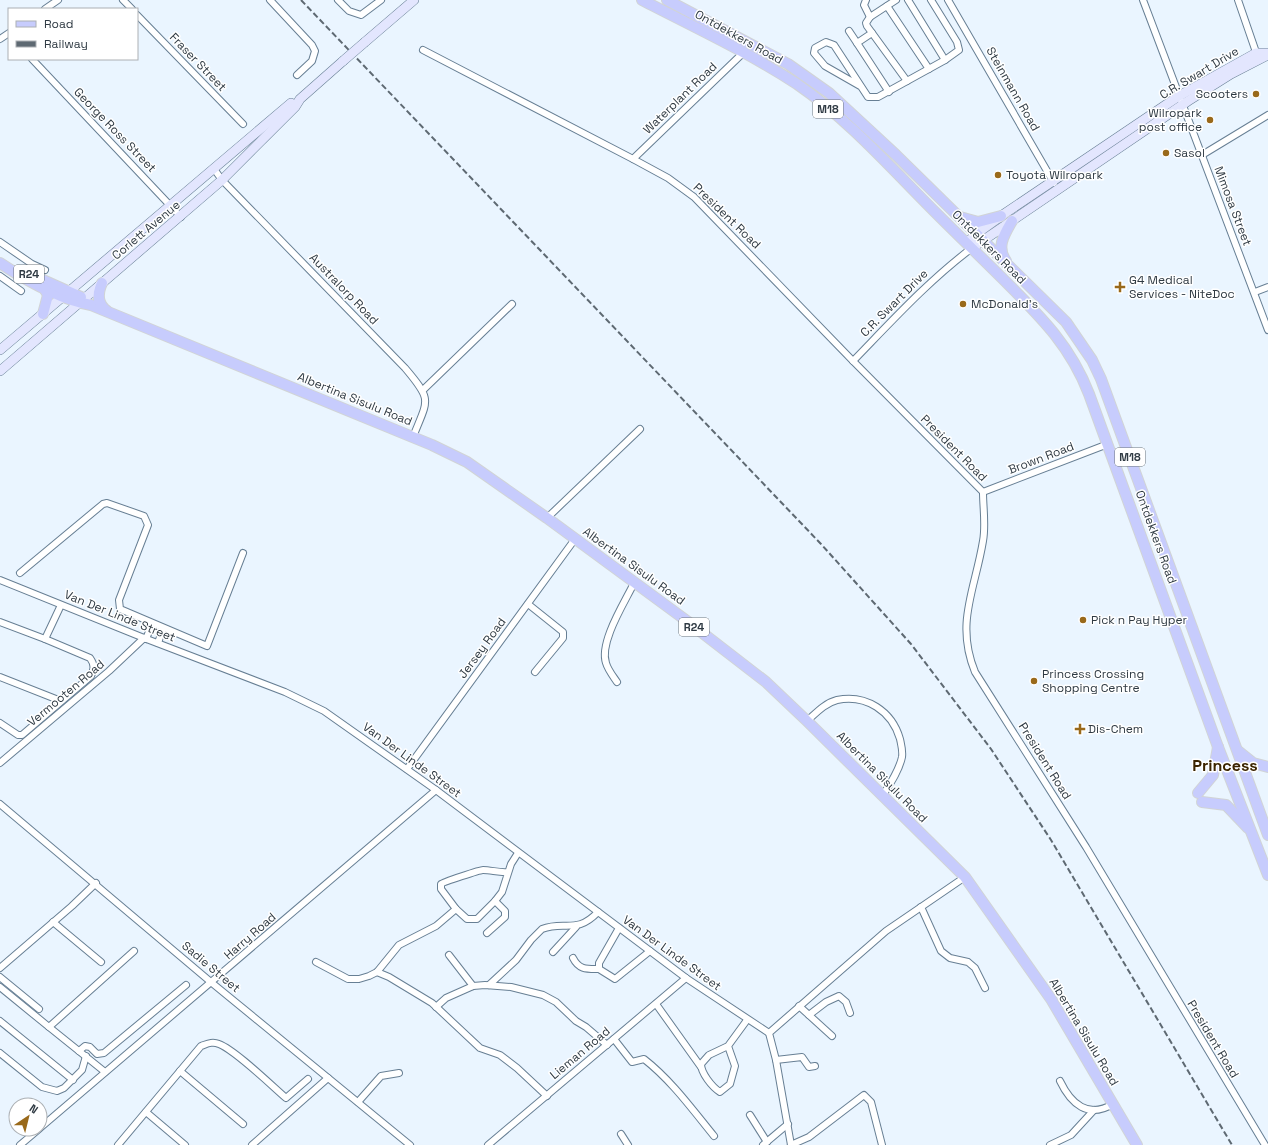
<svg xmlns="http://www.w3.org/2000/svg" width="1268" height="1145" font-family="'Space Grotesk',sans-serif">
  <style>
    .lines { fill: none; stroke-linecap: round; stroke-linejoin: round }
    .street-casing { stroke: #677f94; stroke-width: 8 }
    .secondary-casing { stroke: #677f94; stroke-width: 10 }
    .primary-casing { stroke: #d1d4d6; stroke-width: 12 }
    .street { stroke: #fff; stroke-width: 6 }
    .secondary { stroke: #e3e6fe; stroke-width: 9 }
    .primary { stroke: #c7ccfd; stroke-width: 10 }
    .rail { stroke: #5e6972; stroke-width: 2; stroke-dasharray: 6 3; stroke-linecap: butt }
    .secondary-bridge-casing { stroke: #677f94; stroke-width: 10; stroke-linecap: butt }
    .secondary-bridge { stroke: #e3e6fe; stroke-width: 9 }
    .poi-dot { fill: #99691a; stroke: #fff; stroke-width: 1.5 }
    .labels { text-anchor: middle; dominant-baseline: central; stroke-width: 3; stroke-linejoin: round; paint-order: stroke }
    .shield { fill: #fff; stroke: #6d757b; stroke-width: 1 }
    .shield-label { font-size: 11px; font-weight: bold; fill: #2f3a43 }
    .street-label { font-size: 12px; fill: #2f3a43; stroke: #fff }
    .poi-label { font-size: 12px; fill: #2f3a43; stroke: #fff; text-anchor: start }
    .district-label { font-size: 16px; font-weight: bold; fill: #3b2400; stroke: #fff }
  </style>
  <rect width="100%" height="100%" fill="#eaf5ff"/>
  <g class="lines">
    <defs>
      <g id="street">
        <path d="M123,0l9,9"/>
        <path d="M270,0l42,45 3,6 -3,10 -15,14"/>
        <path d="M338,0l11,11 12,4 20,-15"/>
        <path d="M866,0l-2,5 6,12 26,-17"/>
        <path d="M908,0l37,60"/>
        <path d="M948,0l106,183"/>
        <path d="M1143,0l125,330"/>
        <path d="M1238,0l19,55"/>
        <path d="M887,6l42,63"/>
        <path d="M45,9l13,-9"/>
        <path d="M137,15l106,109"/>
        <path d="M870,17l-4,6 1,3 40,55"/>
        <path d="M849,31l8,12"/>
        <path d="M872,33l-15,10 32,49"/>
        <path d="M0,39l9,-6"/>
        <path d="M423,50l210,109 35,19 26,19 159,164 130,131c0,16 3,33 0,49 -8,49 -28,82 -8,131l111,175 179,298"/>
        <path d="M32,59l149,158"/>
        <path d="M860,86l-35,-20 -11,-13 1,-5 11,-6 8,3 34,52h10l67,-37 14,-10 -2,-8 -26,-42"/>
        <path d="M1202,155l66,-40"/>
        <path d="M633,159l110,-106"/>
        <path d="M214,169l8,11 183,188c28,33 23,31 8,69"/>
        <path d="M0,242l32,22 13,6"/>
        <path d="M0,276l21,15"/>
        <path d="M1255,292l13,-5"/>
        <path d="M853,361c38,-39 75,-80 119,-113"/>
        <path d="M424,389l88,-85"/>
        <path d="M983,492l125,-48"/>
        <path d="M547,518l93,-89"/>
        <path d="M20,573l83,-69 4,-1 37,13 4,9 -29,75 1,9 87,37 36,-93"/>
        <path d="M0,580l144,58 141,54 39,19 112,79 250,188 83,55"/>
        <path d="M528,604l35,28v6l-28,34"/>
        <path d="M0,622l45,17"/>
        <path d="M146,639l6,-15"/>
        <path d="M158,643l5,-15"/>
        <path d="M0,677l61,24"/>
        <path d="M617,682c-4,-6 -9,-12 -11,-19 -7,-21 19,-61 28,-80"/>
        <path d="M807,721c9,-8 18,-18 30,-21 29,-6 55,11 63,39 1,5 3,12 2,18 -3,14 -12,27 -19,38"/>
        <path d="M0,723l18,12h4l69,-59c3,-7 4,-11 -1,-18l-45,-19 16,-34"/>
        <path d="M0,763l109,-92 35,-33"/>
        <path d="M407,769l168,-230"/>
        <path d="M0,804l212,179 198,162"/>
        <path d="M508,872c-8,1 -17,-2 -25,-2 -3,0 -40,12 -42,14v5l15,20 11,10h10l18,-18 7,-9 9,-28 7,-11"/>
        <path d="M921,907l20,44 9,7 18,4 7,6 10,20"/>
        <path d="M53,922l48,40"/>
        <path d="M619,928l-20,35v6l16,10 35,-28"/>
        <path d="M487,933l18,-16v-6l-10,-10"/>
        <path d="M553,952l23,-25"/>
        <path d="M449,955l24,31"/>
        <path d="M573,958c6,12 14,11 26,11"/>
        <path d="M316,962l32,17h11l10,-3 8,-4 22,-27 37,-19 20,-17"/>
        <path d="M0,968l72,-62 24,-23"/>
        <path d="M377,972l12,5 43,26 48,45 20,7 17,13 30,28"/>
        <path d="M0,977l39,32"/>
        <path d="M489,985l27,-25 15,-20 11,-11c23,-9 34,6 56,-17"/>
        <path d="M0,987l49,40"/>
        <path d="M656,1004l45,63"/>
        <path d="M799,1006l33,30"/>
        <path d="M436,1007l10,-9 27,-12 12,-1 26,2 32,8 13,7 20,19 10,6 21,18"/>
        <path d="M809,1015l17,-13 13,-6 7,6 4,11"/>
        <path d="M0,1021l73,59"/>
        <path d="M614,1039l18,23 12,-3c27,21 48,50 70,77"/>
        <path d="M728,1046l7,20 -5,18 -10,8c-8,-5 -19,-19 -19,-28l8,-9 19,-9 19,-26"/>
        <path d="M79,1051l6,-5 5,1 7,7 7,-1 82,-68"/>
        <path d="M0,1053l42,34 15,4 7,-3 18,-18 4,-14"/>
        <path d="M776,1060l26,-3 7,10 6,-1"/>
        <path d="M180,1071l63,53"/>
        <path d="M105,1072l-56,-45 85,-76"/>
        <path d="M1060,1081c11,23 28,38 53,23"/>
        <path d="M358,1102l23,-26 18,-3"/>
        <path d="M146,1112l39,33"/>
        <path d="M750,1115l17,27"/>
        <path d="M40,1128l396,-338"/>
        <path d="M621,1134l7,11"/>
        <path d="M20,1145l19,-16"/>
        <path d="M118,1145l83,-99c6,-2 11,-5 18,-2 16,6 52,41 67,54l22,-19"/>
        <path d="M252,1145l76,-67"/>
        <path d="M488,1145l198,-167"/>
        <path d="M763,1145l25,-21"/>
        <path d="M791,1145l-15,-85 -7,-27 117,-102 79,-54"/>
        <path d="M791,1145l18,-8 55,-42 7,7 11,43"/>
        <path d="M1050,1145l21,-10 23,-25"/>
      </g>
      <g id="secondary">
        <path d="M365,42l49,-42"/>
        <path d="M967,243l9,-9 25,-18 178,-120 77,-43h12"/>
        <path d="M972,248l216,-147 43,-27 37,-19"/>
        <path d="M0,350l291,-247"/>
        <path d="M0,371l222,-191 73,-73 5,-8 43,-38"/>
      </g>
      <g id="primary">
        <path d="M642,0c52,27 106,52 155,84 51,35 94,84 138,128 24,24 48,47 72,71 35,35 64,64 82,111l129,353 50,128"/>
        <path d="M667,0l121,64 41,29 67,62 170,167 26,38 9,19 167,456"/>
        <path d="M960,217l18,5 23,-6"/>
        <path d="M1006,261c-10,-14 -2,-26 6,-40"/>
        <path d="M0,263c27,18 59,36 91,42l341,140 35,17 80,56 140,103 79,61 41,39 158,156 86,122 86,146"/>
        <path d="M43,280l38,17"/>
        <path d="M102,283c-5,11 -5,21 5,28"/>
        <path d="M43,314l5,-19 -4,-7"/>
        <path d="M1238,751l15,12 15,4"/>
        <path d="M1198,793l15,-18 5,-28"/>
        <path d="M1202,802l24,3 22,23"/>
      </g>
    </defs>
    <!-- street casing -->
    <use href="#street" class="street-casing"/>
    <!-- secondary casing -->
    <use href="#secondary" class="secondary-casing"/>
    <!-- primary casing -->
    <use href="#primary" class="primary-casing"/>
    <!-- street -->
    <use href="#street" class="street"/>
    <!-- secondary -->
    <use href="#secondary" class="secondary"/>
    <!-- primary -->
    <use href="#primary" class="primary"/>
    <!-- rail -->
    <path class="rail" d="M301,0l520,544 90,100 80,105 60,91 181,305"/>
    <defs>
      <path id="secondary-bridge" d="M343,61l22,-19"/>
    </defs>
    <!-- secondary-bridge casing -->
    <use href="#secondary-bridge" class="secondary-bridge-casing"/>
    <!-- secondary-bridge -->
    <use href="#secondary-bridge" class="secondary-bridge"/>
  </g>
  <!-- markers -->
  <g class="poi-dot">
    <circle cx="1256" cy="94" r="4"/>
    <circle cx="1210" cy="120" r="4"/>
    <circle cx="1166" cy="153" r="4"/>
    <circle cx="998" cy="175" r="4"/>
    <path d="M1118 281h4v4h4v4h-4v4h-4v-4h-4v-4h4z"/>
    <circle cx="963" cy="304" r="4"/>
    <circle cx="1083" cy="620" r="4"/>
    <circle cx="1034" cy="681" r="4"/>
    <path d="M1078 723h4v4h4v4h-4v4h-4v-4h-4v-4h4z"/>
  </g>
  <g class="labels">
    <!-- shield labels -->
    <g class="shield">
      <rect x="813" y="100" width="30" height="18" rx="3"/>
      <rect x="14" y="265" width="30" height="18" rx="3"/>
      <rect x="1115" y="448" width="30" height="18" rx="3"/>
      <rect x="679" y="618" width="30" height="18" rx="3"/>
    </g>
    <g class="shield-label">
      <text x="828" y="109">M18</text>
      <text x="29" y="274">R24</text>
      <text x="1130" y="457">M18</text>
      <text x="694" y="627">R24</text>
    </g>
    <!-- street labels -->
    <g class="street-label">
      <text transform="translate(739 37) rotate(29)">Ontdekkers Road</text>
      <text transform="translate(198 62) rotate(46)">Fraser Street</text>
      <text transform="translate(1199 73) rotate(-31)">C.R. Swart Drive</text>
      <text transform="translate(1013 89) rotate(60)">Steinmann Road</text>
      <text transform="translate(680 98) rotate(-44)">Waterplant Road</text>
      <text transform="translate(115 130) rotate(46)">George Ross Street</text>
      <text transform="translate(1233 206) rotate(69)">Mimosa Street</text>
      <text transform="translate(727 216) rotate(44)">President Road</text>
      <text transform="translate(146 230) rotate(-40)">Corlett Avenue</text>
      <text transform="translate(989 247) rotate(45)">Ontdekkers Road</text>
      <text transform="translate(344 289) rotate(46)">Australorp Road</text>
      <text transform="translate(894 303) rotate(-45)">C.R. Swart Drive</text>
      <text transform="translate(355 399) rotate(22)">Albertina Sisulu Road</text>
      <text transform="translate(954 448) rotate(45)">President Road</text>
      <text transform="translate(1041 458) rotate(-21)">Brown Road</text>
      <text transform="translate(1156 537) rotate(70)">Ontdekkers Road</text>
      <text transform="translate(634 566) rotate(36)">Albertina Sisulu Road</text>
      <text transform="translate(120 616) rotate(22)">Van Der Linde Street</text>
      <text transform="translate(482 648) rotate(-54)">Jersey Road</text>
      <text transform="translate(66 693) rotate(-40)">Vermooten Road</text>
      <text transform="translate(412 760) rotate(36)">Van Der Linde Street</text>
      <text transform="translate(1045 761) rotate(58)">President Road</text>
      <text transform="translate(882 777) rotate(45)">Albertina Sisulu Road</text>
      <text transform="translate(250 936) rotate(-41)">Harry Road</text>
      <text transform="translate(672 953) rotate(36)">Van Der Linde Street</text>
      <text transform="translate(211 967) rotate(40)">Sadie Street</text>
      <text transform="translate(1084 1032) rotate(59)">Albertina Sisulu Road</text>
      <text transform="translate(1213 1039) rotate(59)">President Road</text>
      <text transform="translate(580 1053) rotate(-40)">Lieman Road</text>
    </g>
    <!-- poi labels -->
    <g class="poi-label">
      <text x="1248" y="94" text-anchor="end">Scooters</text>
      <text x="1202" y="113" text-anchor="end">Wilropark<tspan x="1202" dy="14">post office</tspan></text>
      <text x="1174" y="153">Sasol</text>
      <text x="1006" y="175">Toyota Wilropark</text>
      <text x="1129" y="280">G4 Medical<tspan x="1129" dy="14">Services - NiteDoc</tspan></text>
      <text x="971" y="304">McDonald's</text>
      <text x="1091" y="620">Pick n Pay Hyper</text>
      <text x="1042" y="674">Princess Crossing<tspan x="1042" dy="14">Shopping Centre</tspan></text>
      <text x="1088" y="729">Dis-Chem</text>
    </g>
    <!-- district labels -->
    <g class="district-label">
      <text x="1225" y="765">Princess</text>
    </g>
  </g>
  <!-- legend -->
  <rect x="8" y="8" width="130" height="52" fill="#ffffff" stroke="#acb0b4"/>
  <rect x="16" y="21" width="20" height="6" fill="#c7ccfd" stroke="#acb0b4"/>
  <text x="44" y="28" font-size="12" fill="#2f3a43">Road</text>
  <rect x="16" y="41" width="20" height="6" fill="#5e6972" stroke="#acb0b4"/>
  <text x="44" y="48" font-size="12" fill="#2f3a43">Railway</text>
  <!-- north arrow -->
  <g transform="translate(28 1117) rotate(35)"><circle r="19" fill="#ffffff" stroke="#acb0b4"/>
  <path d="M0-3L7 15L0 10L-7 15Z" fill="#99691a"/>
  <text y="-6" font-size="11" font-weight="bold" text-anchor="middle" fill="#2f3a43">N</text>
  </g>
</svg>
